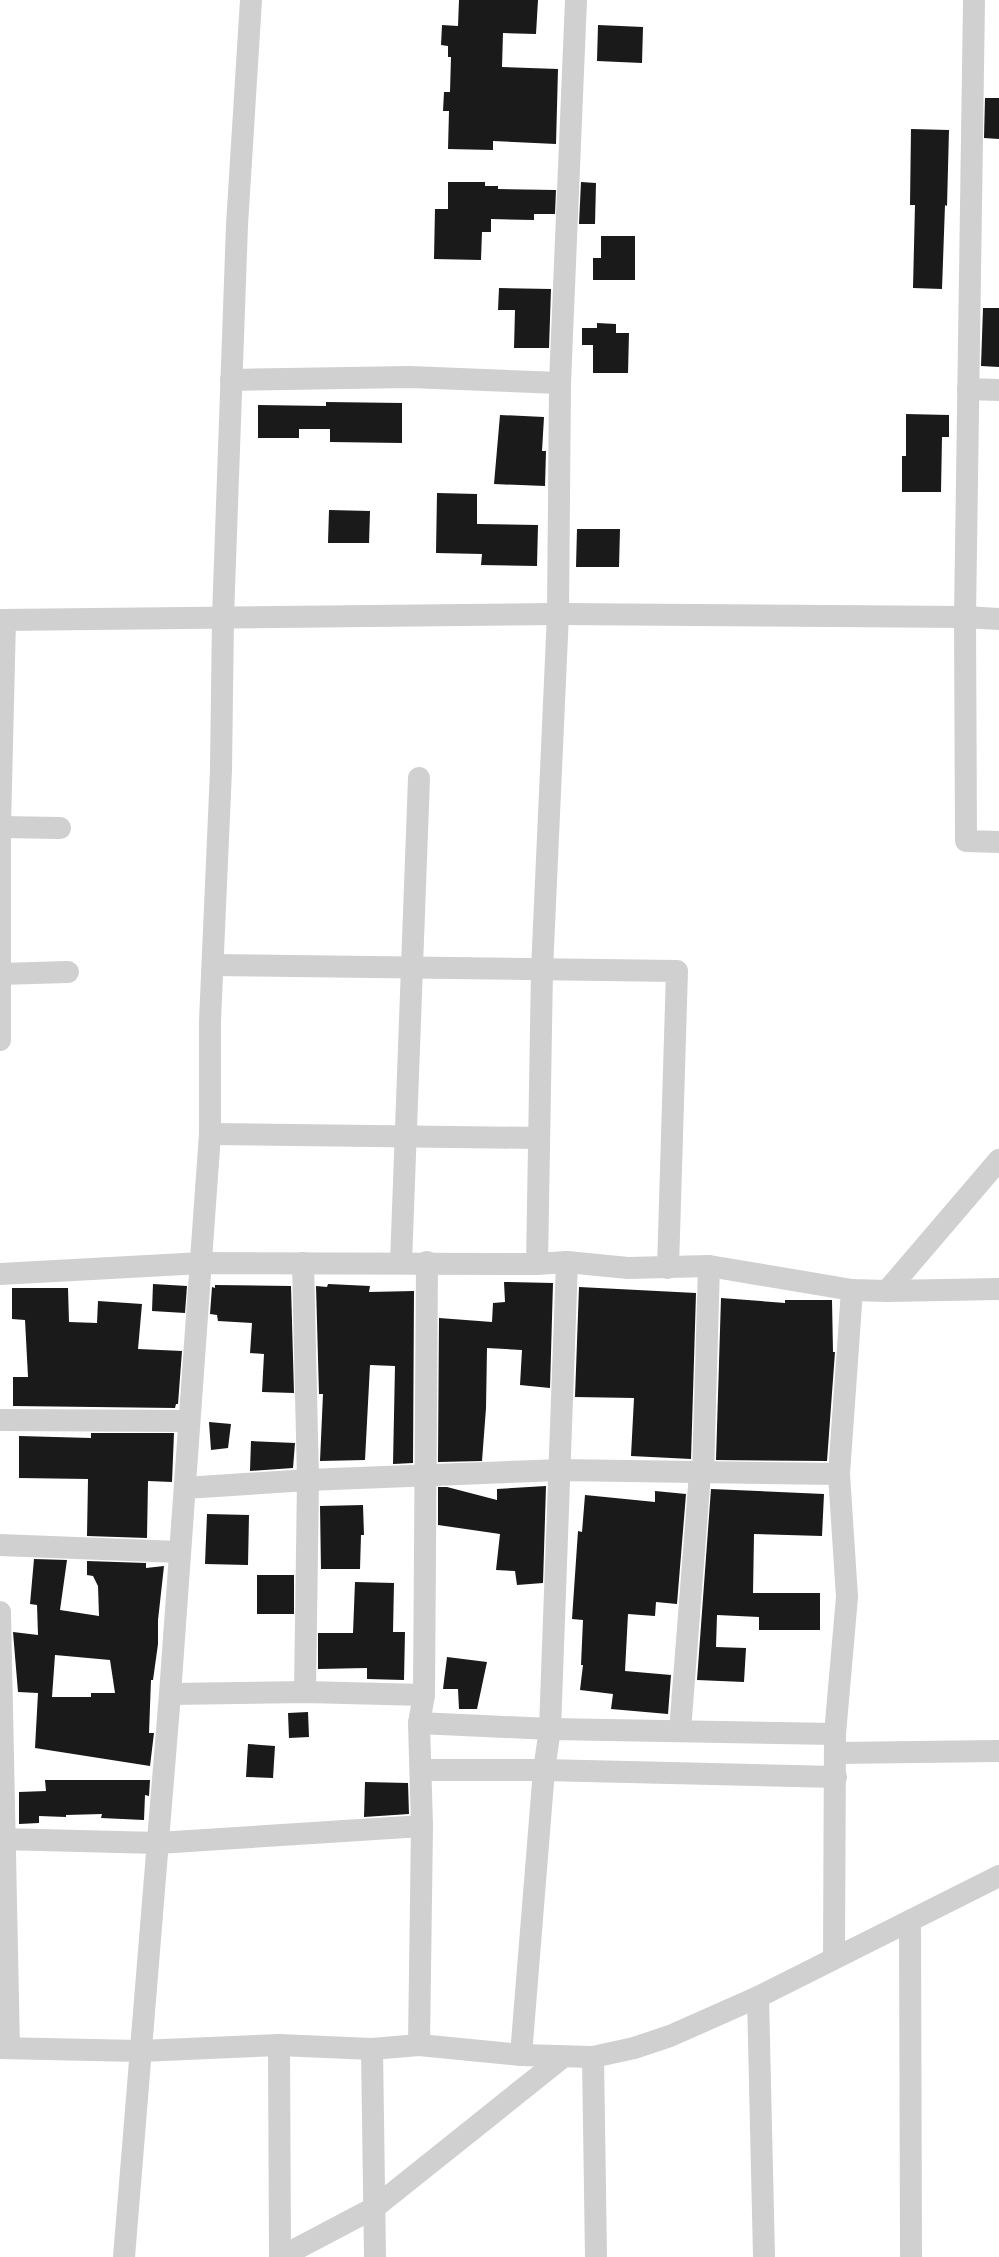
<svg xmlns="http://www.w3.org/2000/svg" width="999" height="2257" font-family="'Exo 2',sans-serif">
  <style>
    .building { fill: #1a1a1a; fill-rule: evenodd }
    .lines { fill: none; stroke-linecap: round; stroke-linejoin: round }
    .minor { stroke: #d0d0d0; stroke-width: 22 }
  </style>
  <rect width="100%" height="100%" fill="#fff"/>
  <!-- building -->
  <g class="building">
    <path d="M459,0h79l-2,34 -33,-1 -1,34 56,2 -2,75 -63,-3v9l-45,-1 1,-38h-6l1,-19h6l1,-35h-3v-11l-7,-1 1,-20 16,1z"/>
    <path d="M598,25l45,2 -1,36 -45,-2z"/>
    <path d="M985,98h14v41l-15,-1z"/>
    <path d="M911,129l38,1 -2,76 -2,-1 -3,84 -29,-1 2,-83h-5z"/>
    <path d="M448,182h37v4h13v3l58,1 -1,24h-21v6l-43,-1v13h-9l-1,28 -47,-1 1,-50h13z"/>
    <path d="M581,182l15,1 -1,41h-16z"/>
    <path d="M601,236h34v44h-42v-22h8z"/>
    <path d="M499,288l52,1 -2,59h-35l1,-38h-17z"/>
    <path d="M983,308h16v59l-18,-1z"/>
    <path d="M597,323l19,1v9h13l-1,40h-35v-28h-11v-17h15z"/>
    <path d="M326,402l76,1v40l-72,-1v-13h-31v9h-41v-33l68,1z"/>
    <path d="M906,414l43,1v22h-7l-1,55h-39v-36h4z"/>
    <path d="M500,415l44,2 -2,34h4l-1,35 -51,-2z"/>
    <path d="M437,493l40,1v30l61,1 -1,41 -56,-1 1,-11 -46,-1z"/>
    <path d="M329,510l41,1 -1,32h-41z"/>
    <path d="M577,529h43l-1,38h-43z"/>
    <path d="M504,1282l49,1 -3,105 -30,-3 2,-35 -35,-2 -1,60 -4,53 -44,1 1,-144 53,4 1,-19 12,-1z"/>
    <path d="M153,1284l34,2 -2,27 -33,-2z"/>
    <path d="M328,1284l42,2 -1,6 45,-1 -1,172 -20,1 2,-98 -25,-1 -5,95 -45,1 3,-67h-4l-3,-108 11,1z"/>
    <path d="M215,1285l76,1 3,107 -32,-1 2,-38 -14,-1 2,-30 -34,-2 -1,-6 -7,-1 2,-27 3,1z"/>
    <path d="M579,1287l117,6 -5,166 -60,-3 3,-58 -59,-1z"/>
    <path d="M12,1288h56l1,34 28,1 1,-22 44,3 -4,45 44,2 -4,53h-2l-1,4 -162,-2v-29h15l-3,-57 -13,-1z"/>
    <path d="M721,1298l64,5v-3h47l1,52h2l-8,109 -111,-1z"/>
    <path d="M209,1422l22,2 -3,24 -17,2z"/>
    <path d="M91,1433h83l-2,49 -24,-1 -1,57 -60,-2 1,-57 -69,-1v-42l72,2z"/>
    <path d="M251,1441l44,2 -2,25 -43,3z"/>
    <path d="M546,1486l-3,97 -26,2 -2,-14 -19,-1 4,-36 -62,-9v-38h9l50,13v-11z"/>
    <path d="M711,1489l113,5 -2,42 -68,-2 -1,59h67v37h-61v-13l-42,-2 -1,32 30,1 -2,34 -47,-2z"/>
    <path d="M655,1491l31,3 -9,110 -21,-2 -1,14 -27,-2 -3,57 46,4 -3,39 -57,-5 2,-15 -33,-4 3,-25h-2l2,-45 -11,-1 6,-88 4,1 3,-37 70,7z"/>
    <path d="M363,1505l1,30h-3l-1,34h-39l-1,-63z"/>
    <path d="M207,1514l42,1 -1,50 -43,-1z"/>
    <path d="M34,1559l33,1 -7,50 39,6 -1,-30 -5,-10 -6,-1v-14l59,2v5l18,-2 -6,54v24l-5,36h-2l-2,53h5l-4,33 -115,-18 3,-55 -20,-1 -5,-60 25,3 -1,-30 -7,-1zM55,1655l55,5 5,33h-24v4h-39z"/>
    <rect x="257" y="1575" width="37" height="39"/>
    <path d="M355,1582l39,1 -1,49h12l-1,48 -37,-1v-11l-49,1v-36h35z"/>
    <path d="M447,1657l40,5 -10,47h-18l-1,-20h-15z"/>
    <path d="M308,1712l1,25 -20,1 -1,-25z"/>
    <path d="M248,1744l27,2 -2,32 -27,-1z"/>
    <path d="M45,1780h105l-1,16 -4,-1 -1,25 -43,-2 1,-4 -36,1v2l-27,-1v7l-20,1v-32l27,-1z"/>
    <path d="M365,1782l43,1 1,31 -45,3z"/>
  </g>
  <g class="lines">
    <!-- minor -->
    <g class="minor">
      <path d="M974,0l-9,617 1,224 33,1"/>
      <path d="M231,380l179,-3 150,6"/>
      <path d="M968,389l31,1"/>
      <path d="M0,620l558,-6 407,3 34,2"/>
      <path d="M0,827l60,1"/>
      <path d="M213,965l464,6 -9,297"/>
      <path d="M0,974l68,-2"/>
      <path d="M0,1040v-213l5,-207"/>
      <path d="M210,1134l329,4"/>
      <path d="M303,1263l5,217 -3,212"/>
      <path d="M401,1263l18,-485"/>
      <path d="M537,1264l5,-294 16,-356 2,-231 16,-383"/>
      <path d="M0,1274l202,-11 335,1 30,-2 61,6 81,-2 143,24 35,1 112,-2"/>
      <path d="M887,1291l112,-131"/>
      <path d="M0,1420l189,1"/>
      <path d="M703,1473l6,-207"/>
      <path d="M185,1488l123,-8 252,-10 279,4"/>
      <path d="M0,1545l179,7"/>
      <path d="M0,1612l9,436"/>
      <path d="M170,1694l135,-2 119,3"/>
      <path d="M419,1723l131,6 285,5"/>
      <path d="M680,1731l20,-258"/>
      <path d="M835,1753l164,-2"/>
      <path d="M422,1770h122l292,7"/>
      <path d="M0,1839l158,4 264,-17"/>
      <path d="M910,1921l1,336"/>
      <path d="M834,1958l1,-224 12,-137 -8,-123 13,-184"/>
      <path d="M758,1997l6,260"/>
      <path d="M279,2045l1,212"/>
      <path d="M419,2045l3,-219 -3,-103 5,-28 3,-433"/>
      <path d="M0,2048l140,3 139,-6 93,4 47,-4 102,10 72,2 41,-9 36,-12 88,-39 241,-121"/>
      <path d="M372,2049l3,208"/>
      <path d="M521,2055l23,-285 6,-41 17,-467"/>
      <path d="M593,2057l3,200"/>
      <path d="M124,2257l46,-563 40,-560v-113l11,-251 2,-153 14,-392 14,-225"/>
      <path d="M281,2257l93,-49 189,-151"/>
    </g>
  </g>
</svg>
